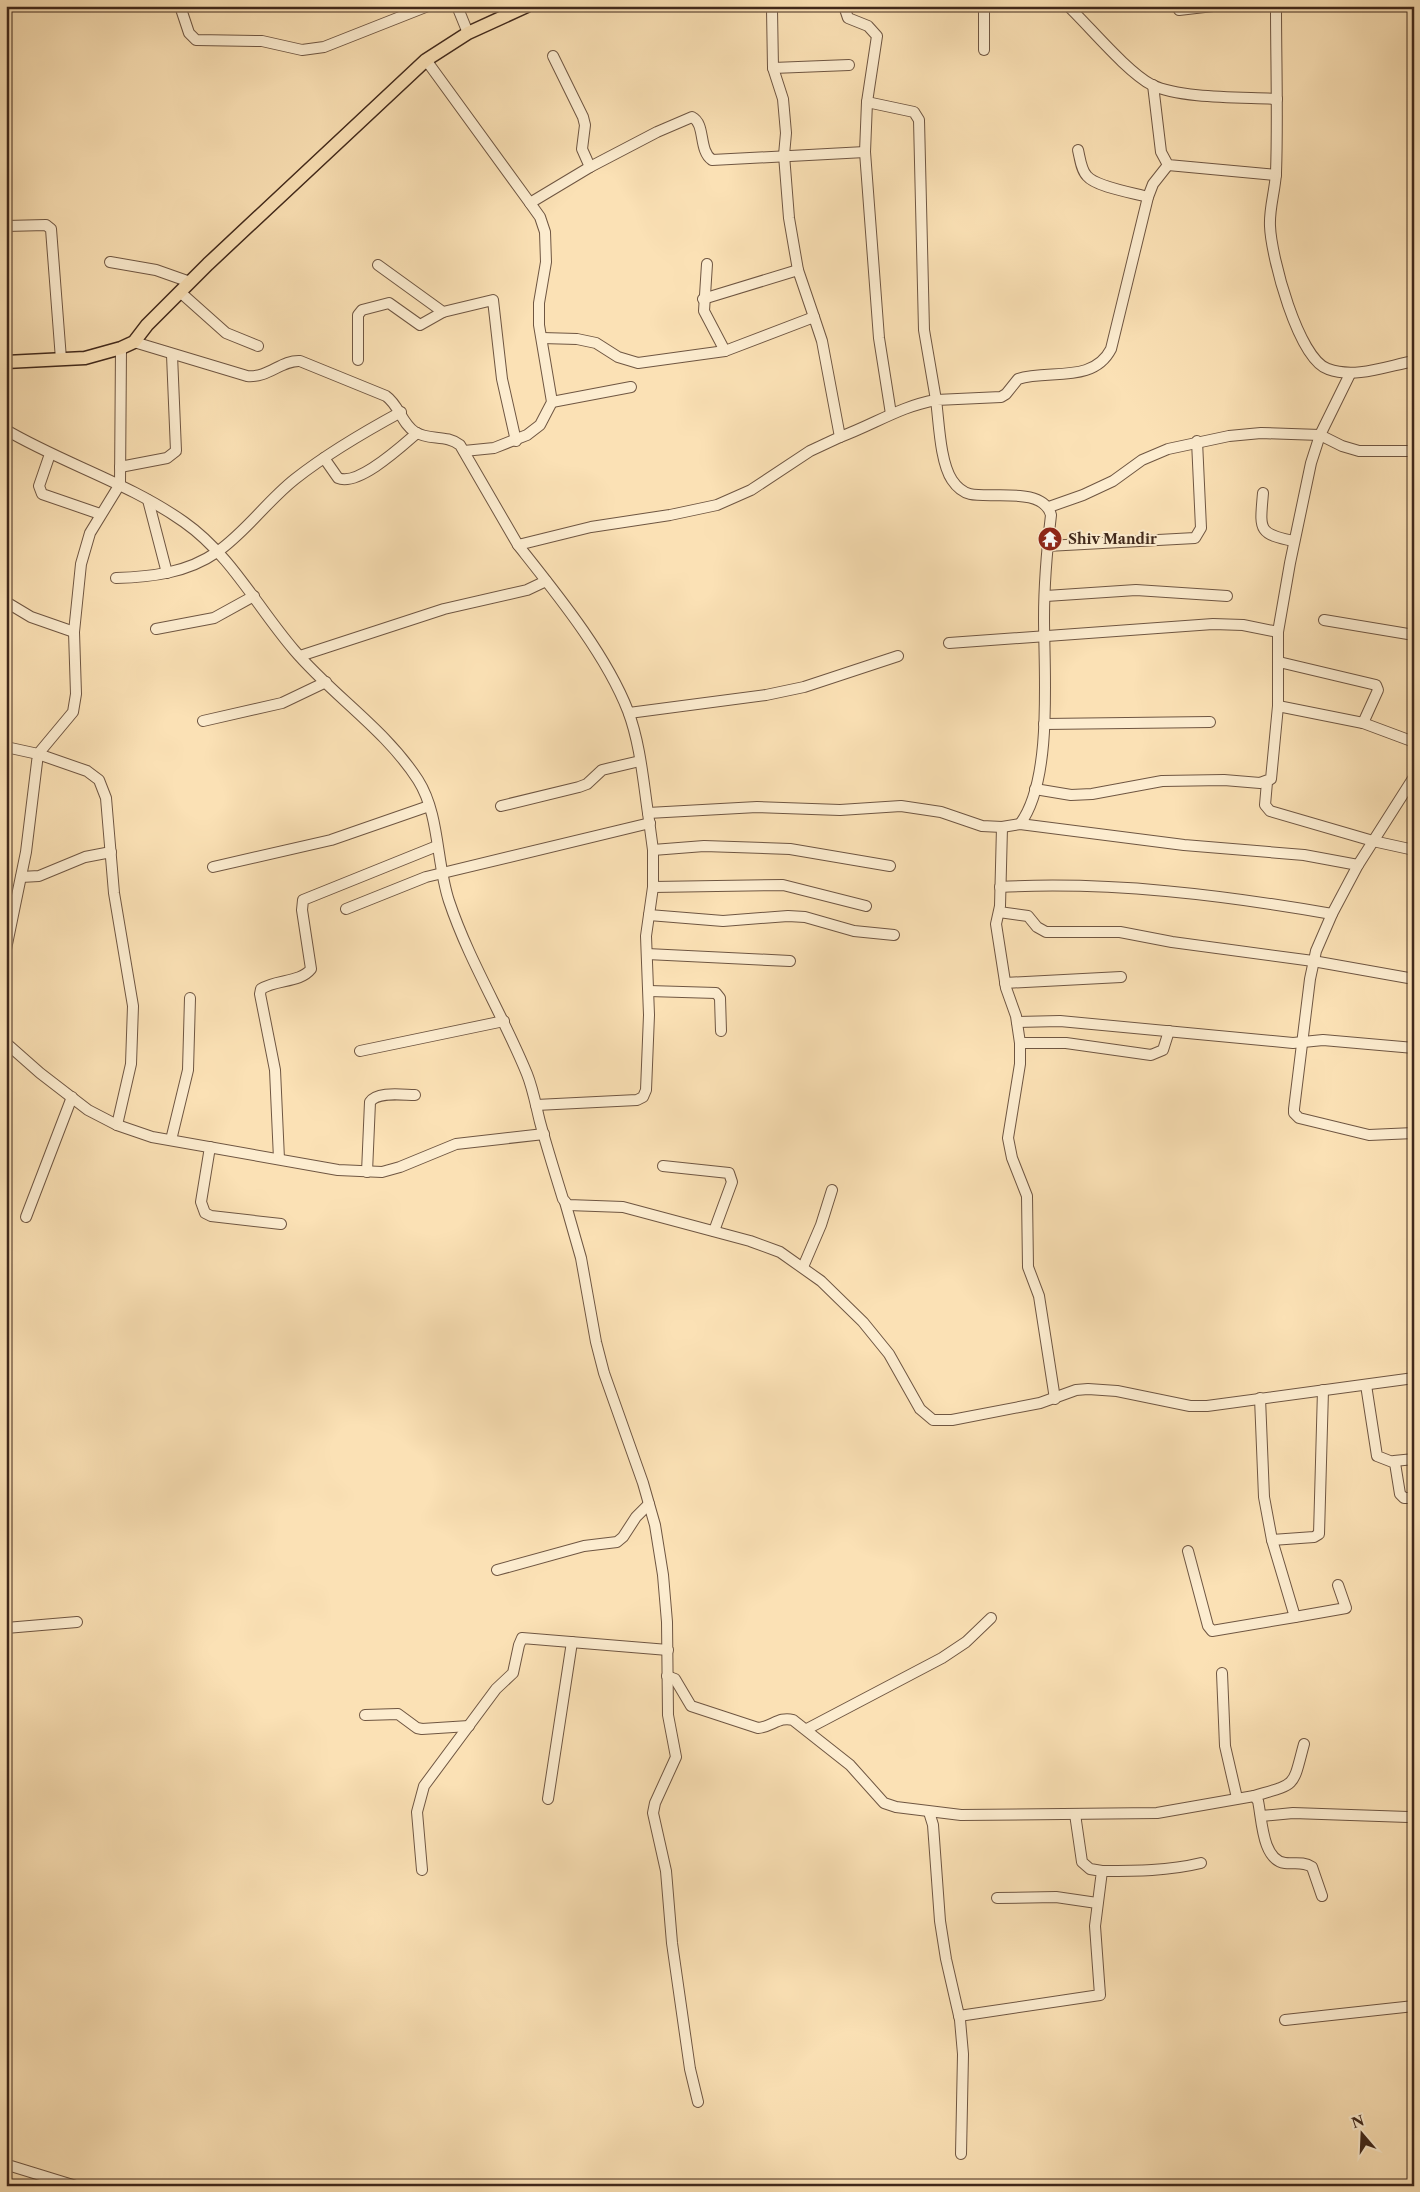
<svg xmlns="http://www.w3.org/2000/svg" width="1420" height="2192" font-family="'Libre Caslon Text',serif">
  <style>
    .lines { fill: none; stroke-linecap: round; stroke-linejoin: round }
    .minor-casing { stroke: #6f5642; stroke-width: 12 }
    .major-casing { stroke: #40281b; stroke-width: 15 }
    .minor { stroke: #fceccf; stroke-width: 10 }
    .major { stroke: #fbe1b5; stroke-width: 12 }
    .labels { text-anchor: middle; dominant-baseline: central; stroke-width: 4; stroke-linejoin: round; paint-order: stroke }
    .poi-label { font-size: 14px; font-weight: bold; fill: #40281b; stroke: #fceccf; text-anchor: start }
  </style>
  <rect width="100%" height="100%" fill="#fbe1b5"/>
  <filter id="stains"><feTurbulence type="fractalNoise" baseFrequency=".004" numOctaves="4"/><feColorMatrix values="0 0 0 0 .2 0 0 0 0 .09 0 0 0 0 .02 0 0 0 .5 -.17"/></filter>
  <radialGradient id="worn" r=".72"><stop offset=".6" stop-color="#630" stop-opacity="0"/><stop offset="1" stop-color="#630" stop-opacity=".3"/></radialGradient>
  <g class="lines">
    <defs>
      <g id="minor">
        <path d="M180,6l9,27 7,7 66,1 40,9 22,-3 104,-41"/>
        <path d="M457,6l11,27"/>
        <path d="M844,6l4,12 20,8 9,10 -10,66 -2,50 14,186 12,76"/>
        <path d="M1068,6c22,21 59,66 84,79 29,14 92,12 125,14"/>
        <path d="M1276,6c0,56 2,112 0,167 -1,18 -7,36 -6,53 1,30 28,133 58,143 27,10 59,-3 86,-8"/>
        <path d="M772,10l1,58 10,31 3,34 -2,22 5,63 9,52 16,47"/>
        <path d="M1179,10l34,-4"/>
        <path d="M984,50v-44"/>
        <path d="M553,56l30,61 2,8 -3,24 8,18"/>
        <path d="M426,60l104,143 60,-36 67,-35 35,-15c14,7 6,33 20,43l153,-8"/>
        <path d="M773,68l76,-3"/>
        <path d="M1153,85l8,67 7,13 108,10"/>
        <path d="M1078,150c2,8 3,20 9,26 9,11 47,17 61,21"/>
        <path d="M6,226l40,-1 5,4 10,130"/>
        <path d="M110,262l46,8 34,12"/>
        <path d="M707,264l-3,47 21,40"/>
        <path d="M378,265l65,47 50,-12 9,79 14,62"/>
        <path d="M180,292l46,41 32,13"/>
        <path d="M703,299l95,-29"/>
        <path d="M542,338l35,1 19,4 22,14 20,6 87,-12 89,-34 8,24 18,96 -30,14 -59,39 -34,15 -47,10 -79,12 -73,18c38,48 88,109 110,166 12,32 15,68 20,102l109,-6 83,3 61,-4 40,6 41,14 20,1 18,-3 164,21 120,10 54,10"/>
        <path d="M134,342l113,34c22,2 34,-16 53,-15l86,35c13,9 16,28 29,36 14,9 31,2 45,13l58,100"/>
        <path d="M358,360v-45l4,-5 27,-7 31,22 23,-13"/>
        <path d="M552,402l79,-15"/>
        <path d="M6,430c58,34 123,53 178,92 47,33 73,85 110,128 39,46 91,79 124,130 22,35 18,82 31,121 20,60 54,114 78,173 6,15 9,32 13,48 7,26 15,51 23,77l5,6 55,2 127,34 30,11 41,29 42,41 26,32 31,55 13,11h19l88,-17 36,-13 12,-1 29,2 73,15h17l207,-28"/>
        <path d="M840,437c33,-12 61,-31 96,-37l-12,-70 -5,-210 -5,-8 -47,-10"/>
        <path d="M464,451l30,-3 33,-13 13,-10 12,-23 -13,-77v-22l7,-41 -1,-30 -5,-15 -10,-14"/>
        <path d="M50,454l-11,32 3,8 58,20"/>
        <path d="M324,458l14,20c20,9 64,-32 79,-45"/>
        <path d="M120,467l47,-9 9,-7 -4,-96"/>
        <path d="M1263,493c-3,36 -6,41 31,48"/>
        <path d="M148,500l19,73"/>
        <path d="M1049,507l34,-12 30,-14 29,-21 26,-11 61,-13 32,-3 59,2 22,11 17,5h55"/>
        <path d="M1047,546l148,-8 6,-10 -4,-87"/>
        <path d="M116,578c35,-1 71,-5 101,-26 29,-20 50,-51 78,-73 33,-26 69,-47 106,-67"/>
        <path d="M1046,596l90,-6 91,6"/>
        <path d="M6,602l25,15 43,15"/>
        <path d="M1324,620l90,15"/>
        <path d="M156,629l58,-11 40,-22"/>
        <path d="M949,643l264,-19 30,1 35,7"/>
        <path d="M300,656l144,-47 83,-19 19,-9"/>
        <path d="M1279,662l97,23 2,5 -15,33"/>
        <path d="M1278,706l85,17 51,19"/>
        <path d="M629,713l137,-18 38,-8 94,-31"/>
        <path d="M203,721l79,-18 44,-21"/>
        <path d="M1044,724l166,-2"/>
        <path d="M6,747l32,7 -12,98 -20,97"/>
        <path d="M1414,777l-56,88 -26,49 -16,37 -6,28 -16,130v4l5,5 70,17 45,-2"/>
        <path d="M1267,782l-2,23 5,6 103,30 41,9"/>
        <path d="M1035,789l36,6 21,-1 70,-13 62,-1 36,3 11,-4 7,-73v-74l12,-69 21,-100 9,-28 30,-61"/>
        <path d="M501,806l78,-19 8,-3 15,-14 38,-9"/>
        <path d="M1020,824c33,-44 24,-151 24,-206 0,-34 3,-69 7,-103 -8,-29 -60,-16 -81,-21 -8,-2 -14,-8 -18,-14 -12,-18 -13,-58 -16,-80l65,-3 5,-3 12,-15c31,-10 75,5 93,-30l37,-152 5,-13 15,-19"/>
        <path d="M1002,827l-2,79 -4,18 10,64 10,28 4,27v21l-12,74 4,20 15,38 1,71 11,29 16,103"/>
        <path d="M653,850l51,-4 86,3 100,17"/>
        <path d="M213,867l118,-27 98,-34"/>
        <path d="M21,877l18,-1 46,-19 26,-5"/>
        <path d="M653,887l130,-2 83,21"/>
        <path d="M1000,887c110,-6 223,8 332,27"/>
        <path d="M346,909l80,-32 224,-54"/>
        <path d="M999,912l29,4 9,11 9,5h74l52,10 141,19 101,18"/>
        <path d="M649,915l74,6 65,-5 17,1 49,14 40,4"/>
        <path d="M647,954l143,7"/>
        <path d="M1005,983l116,-6"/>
        <path d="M649,991l67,2 4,5 1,33"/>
        <path d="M1017,1022l43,-1 233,22 30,-3 91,8"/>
        <path d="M6,1043l34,30 48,37 29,15 35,12 186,33 44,2 18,-5 56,-23 88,-10"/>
        <path d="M1020,1043h46l85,12 12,-5 6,-19"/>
        <path d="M360,1051l144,-30"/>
        <path d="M536,1105l101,-5 6,-3 3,-7 3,-75 -3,-79 7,-49v-37l-5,-37"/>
        <path d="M117,1125l14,-61 2,-58 -19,-113 -8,-95 -7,-18 -12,-9 -49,-17 35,-42 3,-18 -2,-62 7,-68 9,-31 30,-49 1,-136"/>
        <path d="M171,1140l17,-70 2,-72"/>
        <path d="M210,1147l-9,55 4,11 6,3 70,8"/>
        <path d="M279,1159l-4,-89 -15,-76 1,-5c15,-10 39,-6 50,-20l-9,-59 1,-10 134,-54"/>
        <path d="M663,1166l66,7 3,9 -18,49"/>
        <path d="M367,1172l3,-70c7,-11 33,-7 45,-7"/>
        <path d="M565,1202l16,56 15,84 8,31 39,110 12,42 8,50 4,47 1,93 8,42 -21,46 -2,10 13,58 6,72 18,126 8,33"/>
        <path d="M26,1217l46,-120"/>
        <path d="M803,1267l18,-42 11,-35"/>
        <path d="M1366,1385l11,71 18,7 5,31 4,4h10"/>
        <path d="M1394,1461l20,-2"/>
        <path d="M1272,1540l42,-3 5,-3 4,-144"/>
        <path d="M1188,1551l20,75 4,5 83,-14 -23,-77 -8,-43 -4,-99"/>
        <path d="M497,1570l87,-24 33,-4 6,-5 13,-20 13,-13"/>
        <path d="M1295,1617l51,-9 -8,-23"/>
        <path d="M6,1628l71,-6"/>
        <path d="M1222,1673l3,73 12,52"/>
        <path d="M667,1676l8,3 16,27 67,22c14,-1 21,-12 35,-8l57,45 34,38 12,4 65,8 196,-2 97,-17 4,5c4,18 4,59 27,62 9,1 18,-2 27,4l10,29"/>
        <path d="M365,1715l33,-1 19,14 5,1 47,-3"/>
        <path d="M807,1729l135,-71 24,-16 25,-24"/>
        <path d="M1254,1796c44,-13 38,-8 50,-52"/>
        <path d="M548,1799l24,-157"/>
        <path d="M929,1812l4,13 7,96 6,38 14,61 3,34 -2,100"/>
        <path d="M1261,1816l32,-3 115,4"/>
        <path d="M422,1870l-5,-58 7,-26 72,-97 17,-16 6,-28 3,-7 146,12"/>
        <path d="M1102,1871c34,0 66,0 99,-8"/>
        <path d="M997,1898l59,-1 41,6"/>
        <path d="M959,2016l141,-21 -5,-69 7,-55 -12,-2 -8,-7 -7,-48"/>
        <path d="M1285,2020l129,-14"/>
        <path d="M11,2166l65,20"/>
      </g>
      <path id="major" d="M6,362l79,-4 36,-10 13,-6 13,-17 61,-61 218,-204 42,-27 59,-27"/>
    </defs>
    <!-- minor casing -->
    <use href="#minor" class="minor-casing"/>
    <!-- major casing -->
    <use href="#major" class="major-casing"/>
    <!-- minor -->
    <use href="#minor" class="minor"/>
    <!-- major -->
    <use href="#major" class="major"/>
  </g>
  <!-- icons -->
  <defs>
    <symbol id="temple-disc" viewBox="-11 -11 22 22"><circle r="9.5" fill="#8f2418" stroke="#fceccf"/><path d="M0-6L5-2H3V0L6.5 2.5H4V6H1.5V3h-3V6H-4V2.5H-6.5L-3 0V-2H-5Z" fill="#fff"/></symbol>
  </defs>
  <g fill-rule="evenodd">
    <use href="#temple-disc" x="1036" y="525" width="28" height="28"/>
  </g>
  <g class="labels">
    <!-- poi labels -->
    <g class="poi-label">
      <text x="1068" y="539">Shiv Mandir</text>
    </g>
  </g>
  <!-- margin -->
  <rect width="1420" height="2192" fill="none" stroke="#fbe1b5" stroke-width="25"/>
  <rect x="8" y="8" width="1405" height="2177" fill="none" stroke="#40281b" stroke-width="2.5"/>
  <rect x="12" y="12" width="1395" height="2167" fill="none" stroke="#40281b"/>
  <!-- north arrow -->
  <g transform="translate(1362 2134) rotate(341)" stroke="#fceccf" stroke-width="4" paint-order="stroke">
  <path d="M0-4L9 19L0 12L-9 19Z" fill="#40281b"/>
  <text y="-8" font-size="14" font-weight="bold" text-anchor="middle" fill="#40281b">N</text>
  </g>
  <rect width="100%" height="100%" filter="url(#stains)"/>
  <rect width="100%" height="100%" fill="url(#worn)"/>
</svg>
